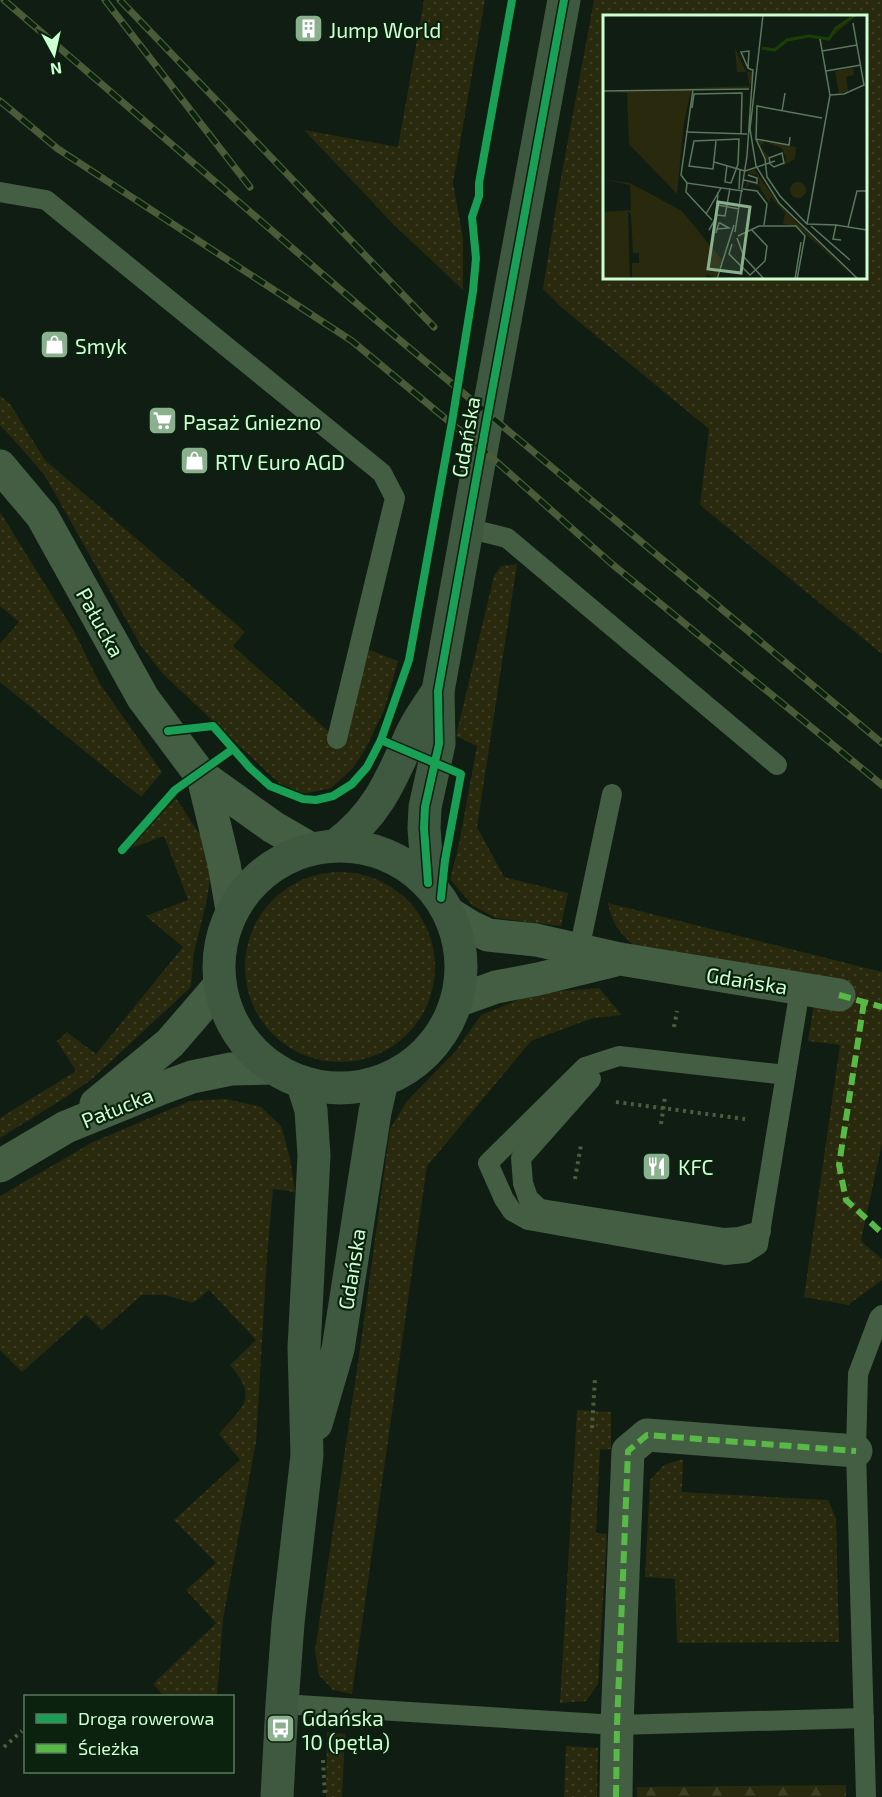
<svg xmlns="http://www.w3.org/2000/svg" width="882" height="1797" font-family="'Exo 2',sans-serif">
  <style>
    .grass { fill: url(#grass-dots); fill-rule: evenodd }
    .forest { fill: url(#forest-firs) }
    .lines { fill: none; stroke-linecap: round; stroke-linejoin: round }
    .path { stroke: #4c5d3e; stroke-width: 4; stroke-dasharray: 3 4.5; stroke-linecap: butt }
    .lane { stroke: #445e44; stroke-width: 20 }
    .street { stroke: #445e44; stroke-width: 33 }
    .secondary { stroke: #3f5940; stroke-width: 33 }
    .rail-casing { stroke: #4a5c37; stroke-width: 7 }
    .rail { stroke: #0b220f; stroke-width: 4.5; stroke-dasharray: 14; stroke-linecap: butt }
    .quiet { stroke: #58b947; stroke-width: 6; stroke-dasharray: 12 6; stroke-linecap: butt }
    .cycleway-casing { stroke: #0b220f; stroke-width: 11 }
    .cycleway { stroke: #1a9f57; stroke-width: 8 }
    .labels { text-anchor: middle; dominant-baseline: central; stroke-width: 4.5; stroke-linejoin: round; paint-order: stroke }
    .poi-label { font-size: 21px; fill: #ccffd1; stroke: #0b220f; text-anchor: start }
    .street-label { font-size: 21px; fill: #ccffd1; stroke: #0b220f }
    .inset-river { fill: none; stroke: #1a3f05; stroke-width: 3 }
    .inset-road { fill: none; stroke: #5b775e; stroke-width: 1.5 }
    .view { fill: #8ab08e; fill-opacity: 0.15; stroke: #8ab08e; stroke-width: 3 }
    .inset-edge { fill: none; stroke: #ccffd1; stroke-width: 3 }
  </style>
  <defs>
    <pattern id="grass-dots" width="8" height="8" patternUnits="userSpaceOnUse" patternTransform="scale(1.5)"><rect width="8" height="8" fill="#29290e"/><path d="M2 2h.1M6 6h.1" fill="none" stroke="#3d3e25" stroke-width="1.8" stroke-linecap="round"/></pattern>
    <pattern id="forest-firs" width="22" height="20" patternUnits="userSpaceOnUse" patternTransform="scale(1.5)"><rect width="22" height="20" fill="#29290e"/><path d="M5 1l3.5 6h-7zM16 11l3.5 6h-7z" fill="#3d3e25"/></pattern>
  </defs>
  <rect width="100%" height="100%" fill="#101d12"/>
  <!-- grass -->
  <g class="grass">
    <path d="M424,0h61l-32,183 10,55v52l-68,-64 -91,-96 94,17z"/>
    <path d="M594,0h288v654l-182,-149 9,-76 -148,-122 -18,-18 16,-100zM604,16h262v262h-262z"/>
    <path d="M0,396l10,8 35,56 200,172 -12,14 104,93 22,-93 39,15 -13,47 -19,40 -13,20 -22,20 -27,6 -24,-10 -117,-110 -22,-28 -96,-170 -22,-26 -23,-25z"/>
    <path d="M0,512l74,119 26,53 62,88 -21,25 -141,-115v-38l19,-22 -19,-16z"/>
    <path d="M517,564l-40,263 27,50 64,16 -7,33 -65,-8 -24,-13 -22,-26 9,-35 18,-98 -21,-10 38,-160 7,-10z"/>
    <path d="M176,798l30,46 5,29 -5,31 -12,48 -3,35 -99,92 -26,18 -66,41v-20l76,-47 -19,-30 10,-9 29,22 87,-107 -37,-31 42,-16 -24,-64 -40,15z"/>
    <circle cx="340" cy="967" r="95"/>
    <path d="M608,903l274,69v171l-21,98 21,18v21l-34,25 -44,-8 36,-252 -32,-4 6,-37 -175,-54c-17,-15 -27,-24 -31,-47z"/>
    <path d="M599,988l23,27 -29,3 -62,23 -104,125 -75,528 -19,-4 -14,-15 -4,-24 46,-309 29,-213 17,-28 48,-49 26,-37 54,-22z"/>
    <path d="M226,1099l35,8 20,19 9,32 5,34 -22,-3 -6,68 -11,185 -33,177 -6,77h-53l-11,-12 63,-61 -30,-33 30,-27 -42,-43 66,-60 -21,-26c24,-28 40,-35 11,-69l26,-25 -47,-50 -16,13 -28,-8h-23l-40,35 -16,-15 -64,57 -22,-22v-154l93,-54 97,-41z"/>
    <path d="M577,1410l34,2v37l-11,1 -4,83 11,1 -9,150 -12,17 -26,2z"/>
    <path d="M683,1459l-1,33 146,8 8,19 3,123 -162,1 -2,-64 -30,-2 5,-97 14,-15z"/>
    <path d="M327,1732l18,2 -3,63h-16z"/>
    <path d="M566,1746l32,2 -1,49h-33z"/>
  </g>
  <!-- forest -->
  <path class="forest" d="M846,1785v12h-209v-10z"/>
  <g class="lines">
    <!-- path -->
    <g class="path">
      <path d="M674,1027l3,-16"/>
      <path d="M616,1102l129,17"/>
      <path d="M661,1124l4,-27"/>
      <path d="M575,1179l6,-34"/>
      <path d="M592,1428l3,-50"/>
      <path d="M4,1747l18,-16"/>
      <path d="M323,1760l2,37"/>
    </g>
    <!-- lane -->
    <g class="lane">
      <path d="M0,192l46,8 336,273 13,25 -58,241"/>
      <path d="M467,528l40,10 270,227"/>
      <path d="M579,950l33,-156"/>
      <path d="M786,1075l-167,-19 -34,11 -97,96 16,36 8,12 16,9 197,35 20,-2 13,-8 42,-256"/>
      <path d="M591,1079l-70,79 2,25 5,15 12,11 183,29 16,-1 22,-6"/>
      <path d="M282,1704l335,21 247,-7"/>
      <path d="M866,1797l-10,-346 2,-77 21,-56 3,-3"/>
    </g>
    <!-- street -->
    <g class="street">
      <path d="M0,466l42,50 101,182 56,75 4,4 70,50 38,22"/>
      <path d="M203,777l21,87 8,46"/>
      <path d="M450,914l21,13 17,8 48,5 84,19 219,36"/>
      <path d="M457,1001l39,-14 42,-8 74,-18"/>
      <path d="M96,1104l74,-61 50,-58"/>
      <path d="M0,1166l66,-39 96,-39 30,-11 39,-8 42,-1"/>
      <path d="M616,1797l1,-72 11,-274 19,-16 209,16"/>
    </g>
    <!-- secondary -->
    <g class="secondary">
      <path d="M336,845c41,-30 55,-65 75,-110 7,-16 18,-30 27,-44"/>
      <circle cx="340" cy="967" r="121"/>
      <path d="M428,883l-4,-55 1,-21 14,-63 -1,-53 50,-278 76,-413"/>
      <path d="M316,1424l22,-75 37,-237 7,-31"/>
      <path d="M277,1797l5,-93 6,-81 19,-168 -3,-107 10,-192 -3,-46 -9,-28"/>
    </g>
    <defs>
      <g id="rail">
        <path d="M4,0l373,321 505,422"/>
        <path d="M105,0l145,187"/>
        <path d="M120,0l314,327"/>
        <path d="M0,101l58,48 294,192 129,107 131,116 270,221"/>
      </g>
    </defs>
    <!-- rail casing -->
    <use href="#rail" class="rail-casing"/>
    <!-- rail -->
    <use href="#rail" class="rail"/>
    <!-- quiet -->
    <g class="quiet">
      <path d="M839,995l43,12"/>
      <path d="M864,1002l-25,163 7,35 36,33"/>
      <path d="M616,1797l1,-72 11,-274 19,-16 209,16"/>
    </g>
    <defs>
      <g id="cycleway">
        <path d="M168,731l45,-5 37,42 20,18 33,13 13,1 17,-4 19,-12 15,-17 14,-27 28,-80 43,-238 21,-131 3,-33 -4,-41 7,-21v-13l33,-183"/>
        <path d="M381,740l80,34 -16,86 -4,38"/>
        <path d="M122,850l53,-60 58,-41"/>
        <path d="M428,883l-4,-55 1,-21 14,-63 -1,-53 50,-278 76,-413"/>
      </g>
    </defs>
    <!-- cycleway casing -->
    <use href="#cycleway" class="cycleway-casing"/>
    <!-- cycleway -->
    <use href="#cycleway" class="cycleway"/>
  </g>
  <!-- icons -->
  <defs>
    <symbol id="building-square" viewBox="-11 -11 22 22"><rect x="-9" y="-9" width="18" height="18" rx="4" fill="#8ab08e" stroke="#0b220f"/><path d="M-4-6H4V6H1V3H-1V6H-4ZM-2.5-4.3h1.7v1.8h-1.7ZM.8-4.3h1.7v1.8H.8ZM-2.5-1h1.7V.8h-1.7ZM.8-1h1.7V.8H.8Z" fill="#fff"/></symbol>
    <symbol id="shop-square" viewBox="-11 -11 22 22"><rect x="-9" y="-9" width="18" height="18" rx="4" fill="#8ab08e" stroke="#0b220f"/><path d="M-5-2.5h2.3a2.7 3.5 0 0 1 5.4 0H5L5.5 6h-11ZM-1.5-2.5h3a1.5 2.3 0 0 0-3 0Z" fill="#fff"/></symbol>
    <symbol id="supermarket-square" viewBox="-11 -11 22 22"><rect x="-9" y="-9" width="18" height="18" rx="4" fill="#8ab08e" stroke="#0b220f"/><path d="M-6-5.5h2.5l.6 2H6L4.5 2H-2.5L-4.4-4H-6ZM-1.5 3.2a1.3 1.3 0 1 0 .1 0ZM3 3.2a1.3 1.3 0 1 0 .1 0Z" fill="#fff"/></symbol>
    <symbol id="restaurant-square" viewBox="-11 -11 22 22"><rect x="-9" y="-9" width="18" height="18" rx="4" fill="#8ab08e" stroke="#0b220f"/><path d="M-5-6h1v4h1v-4h1v4h1v-4h1v5L-1.5 .5V6h-2V.5L-5-1ZM5-6V6H3V1.5H1.5Q1.5-4 5-6Z" fill="#fff"/></symbol>
    <symbol id="bus-square" viewBox="-11 -11 22 22"><rect x="-9" y="-9" width="18" height="18" rx="4" fill="#8ab08e" stroke="#0b220f"/><path d="M-5-6H5V4H4V6H2V4H-2V6H-4V4H-5ZM-3.5-4V0h7V-4ZM-3.5 1.2v1.5H-2V1.2ZM2 1.2v1.5H3.5V1.2Z" fill="#fff"/></symbol>
  </defs>
  <g fill-rule="evenodd">
    <use href="#building-square" x="292" y="12" width="33" height="33"/>
    <use href="#shop-square" x="38" y="328" width="33" height="33"/>
    <use href="#supermarket-square" x="146" y="404" width="33" height="33"/>
    <use href="#shop-square" x="178" y="444" width="33" height="33"/>
    <use href="#restaurant-square" x="640" y="1150" width="33" height="33"/>
    <use href="#bus-square" x="264" y="1712" width="33" height="33"/>
  </g>
  <g class="labels">
    <!-- poi labels -->
    <g class="poi-label">
      <text x="329" y="29">Jump World</text>
      <text x="75" y="345">Smyk</text>
      <text x="183" y="421">Pasaż Gniezno</text>
      <text x="215" y="461">RTV Euro AGD</text>
      <text x="678" y="1166">KFC</text>
      <text x="302" y="1717">Gdańska<tspan x="302" dy="24">10 (pętla)</tspan></text>
    </g>
    <!-- street labels -->
    <g class="street-label">
      <text transform="translate(465 437) rotate(-80)">Gdańska</text>
      <text transform="translate(101 622) rotate(61)">Pałucka</text>
      <text transform="translate(747 980) rotate(9)">Gdańska</text>
      <text transform="translate(117 1107) rotate(-22)">Pałucka</text>
      <text transform="translate(351 1269) rotate(-81)">Gdańska</text>
    </g>
  </g>
  <!-- overview -->
  <g transform="translate(603 15)">
    <rect width="264" height="264" fill="#101d12"/>
    <path d="M250,0h4l-29,25 -18,-3 -23,4 -13,10 -12,-1 11,-1 14,-10 23,-4 18,3 7,-11zM132,33l11,24h7l-3,16 -147,3 147,-5 -3,-14h-10zM250,53l1,7 -8,2 2,14 -9,3 -4,-23zM88,75l-7,33 -7,71 -48,-50 -2,-51 -24,-1zM155,125l38,7 -1,12 -11,6 2,-7 -4,-10 -17,-6 -5,4 9,11 -2,5zM151,154l25,36 77,74 -59,-53 -14,-2 2,-11 -14,-16 -2,6 -10,-17 -9,-3 -4,6 1,-7 13,2 -3,-9 -10,-2zM0,164l27,4 52,28 40,49 -6,19 -9,-5 -2,5h-73v-16h7v-10h-6l-2,-38 -3,-4 2,68h-27v-67l28,-2 -1,-25zM187 175a8 8 0 1 1 16 0a8 8 0 1 1-16 0Z" fill="#29290e"/>
    <path class="inset-river" d="M159,33l13,2 12,-10 22,-4 20,3 7,-11 19,-13"/>
    <path class="inset-road" d="M160,0l-13,114 6,37 23,37 79,76M219,36l35,-6M145,53l-7,-16 8,-1 -1,17 4,2M223,56l35,-6M0,76l146,-2M227,80l14,-1 20,-9 -11,-62M89,93l2,-14 48,-1 -1,41M179,96l3,-18M219,103l-65,-12 -1,33 9,20 2,18 13,19 27,28 29,1 -3,14 8,1M83,117l61,2M153,124l33,6 1,-8M113,126l-3,28 -24,-3 5,-25 45,-2 -1,25 -7,19 -6,-1 2,-17M111,147l31,9M166,148l5,4 10,-4 -2,-10 -13,5 1,5M142,156l30,-10M141,165l13,3v-5l-9,-3M84,168l-6,-8 12,-86M136,174l1,-19M140,174l14,2 10,13 -3,21M115,190l21,4M103,199l15,-26M114,200l8,1 5,-28M109,205l-26,-28 1,-9 56,8M204,209l23,-129 -10,-56M233,210l12,2 9,-36h10M208,211l39,34M245,212l19,3M106,215l7,-12 2,-26M132,217l12,-76 6,-87M113,218l1,-4 2,-6h1l9,5 -12,1M135,221l21,-10h37l9,10 -8,43M134,223l7,19 20,22M129,229l-3,10 21,21 15,-14 2,-15 -16,-17M114,264l17,-54M192,264l6,-37"/>
    <path class="view" d="M115,187l32,5 -9,66 -33,-4z"/>
    <rect width="264" height="264" class="inset-edge"/>
  </g>
  <!-- legend -->
  <rect x="24" y="1695" width="210" height="78" fill="#0b220f" stroke="#587a5d" stroke-width="1.5"/>
  <rect x="36" y="1714" width="30" height="9" fill="#1a9f57" stroke="#587a5d" stroke-width="1.5"/>
  <text x="78" y="1725" font-size="18" fill="#ccffd1">Droga rowerowa</text>
  <rect x="36" y="1744" width="30" height="9" fill="#58b947" stroke="#587a5d" stroke-width="1.5"/>
  <text x="78" y="1755" font-size="18" fill="#ccffd1">Ścieżka</text>
  <!-- north arrow -->
  <g transform="translate(54 54) rotate(172)" stroke="#0b220f" stroke-width="4.5" paint-order="stroke">
  <path d="M0-4.5L10 22L0 15L-10 22Z" fill="#ccffd1"/>
  <text y="-9" font-size="16" font-weight="bold" text-anchor="middle" fill="#ccffd1">N</text>
  </g>
</svg>
